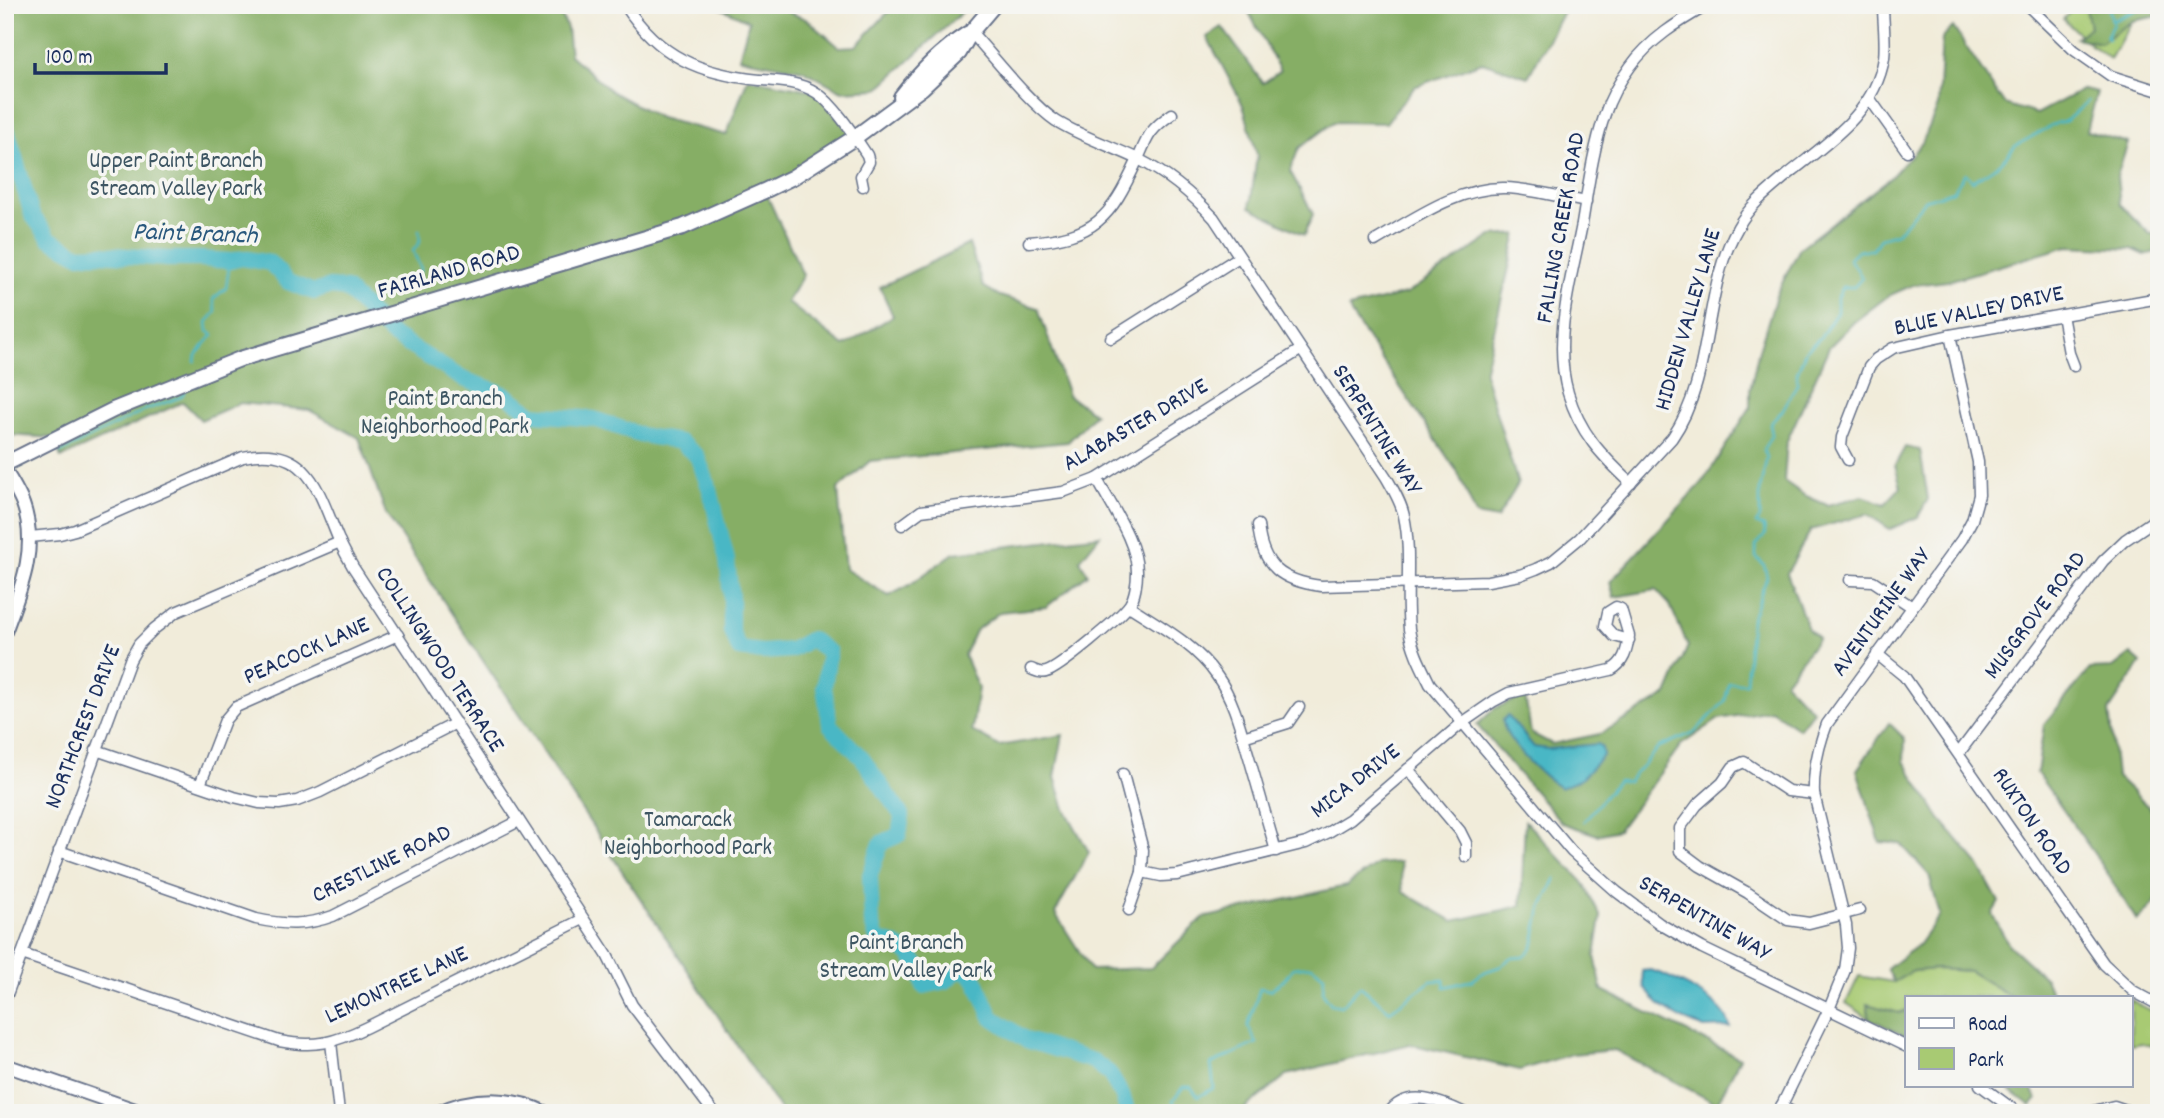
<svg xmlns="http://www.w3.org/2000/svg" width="2164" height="1118" font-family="Dekko,sans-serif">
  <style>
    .green { fill: #a8ca73; stroke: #627c68; stroke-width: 2 }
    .forest { fill: #86ae65; stroke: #506e62; stroke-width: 2 }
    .water { fill: #4ab7c5; stroke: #327392; stroke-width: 2 }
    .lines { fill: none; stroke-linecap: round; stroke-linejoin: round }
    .stream { stroke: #4ab7c5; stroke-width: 2.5 }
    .river { stroke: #4ab7c5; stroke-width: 16 }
    .minor-casing { stroke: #667189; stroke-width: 13 }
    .tertiary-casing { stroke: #667189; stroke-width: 16 }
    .secondary-casing { stroke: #667189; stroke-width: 18 }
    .minor { stroke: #fff; stroke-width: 10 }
    .tertiary { stroke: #fff; stroke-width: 12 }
    .secondary { stroke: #fff; stroke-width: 14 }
    .labels { text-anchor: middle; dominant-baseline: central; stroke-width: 7; stroke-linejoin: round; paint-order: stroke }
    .park-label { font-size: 24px; fill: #3e5663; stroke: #f6f6f2 }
    .street-label { font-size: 24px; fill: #1b2f5e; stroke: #f6f6f2 }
    .water-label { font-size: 26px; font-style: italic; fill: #29587d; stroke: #f6f6f2 }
  </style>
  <rect width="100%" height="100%" fill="#f6f6f2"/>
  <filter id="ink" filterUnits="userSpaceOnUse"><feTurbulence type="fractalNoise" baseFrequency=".0143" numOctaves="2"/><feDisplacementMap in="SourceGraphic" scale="14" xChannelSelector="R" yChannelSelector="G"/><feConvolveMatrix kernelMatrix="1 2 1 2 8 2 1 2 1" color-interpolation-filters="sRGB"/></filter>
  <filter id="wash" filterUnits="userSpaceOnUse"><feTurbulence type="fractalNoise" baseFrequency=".00686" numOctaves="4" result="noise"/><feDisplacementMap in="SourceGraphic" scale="28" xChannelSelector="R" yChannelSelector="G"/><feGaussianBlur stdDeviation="1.57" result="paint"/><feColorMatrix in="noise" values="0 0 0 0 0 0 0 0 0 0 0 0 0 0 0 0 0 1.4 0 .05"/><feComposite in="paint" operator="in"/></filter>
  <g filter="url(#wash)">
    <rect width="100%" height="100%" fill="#f1ecda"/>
    <!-- green -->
    <g class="green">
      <path d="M2077,5h82v10l-27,6 -22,38 -18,-13 -29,-27z"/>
      <path d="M1936,969l33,2 43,26h-105v13l-8,3 -32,-8 3,14 -24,-16 13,-27 34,6 20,-11z"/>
      <path d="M2131,1000l28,15v33l-17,-5 -11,2z"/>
    </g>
    <!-- forest -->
    <g class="forest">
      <path d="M5,5h552l10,23 3,27 42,37 48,26 66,17 22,-57 67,13 39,47 -89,53 38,84 -16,27 57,44 49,-30 -13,-29 89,-43 14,42 17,10 38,12 30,87 27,19 -27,28 -198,19 -32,28 7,80 44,27 19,-10 46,-33 146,-18 -20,25 8,14 -42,33 -46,5 -25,19 -11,24 14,33 -6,43 27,15 64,-11 -8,42 10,32 24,43 -34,61 36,57 60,-2 52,-50 143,-32 31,-22 23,-2 3,30 50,29 68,-15 4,-85 58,61 18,35 -6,39 7,34 138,68 -23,46 -102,-54 -43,4 -52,16 -110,-26 -123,31 -48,38h-457l-396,-599 -27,-76 -50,-28 -69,-7 -39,17 -18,-18 -122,56 -7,-20 -46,-3 -3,-26z"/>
      <path d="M714,5h66l6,6 22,9 31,27 17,-1 39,-41h75l-92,84 -36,2 -39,-21 -64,-12 10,-37z"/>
      <path d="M1245,5h332l-14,7 -35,65 -46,-15 -68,25 -28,36 -52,-1 -35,26 -9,23 23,43 -9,21 -54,-28 7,-52 -14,-50 -36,-68 15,-10 41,56 17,-12z"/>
      <path d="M2085,5h74v11l-27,5 -32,22 -24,-5 14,-11z"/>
      <path d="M1953,27l51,77 33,10 47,-25 13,3 -10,39 41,12 -11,33 3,28 30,30 9,-1v18l-14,4 -13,-6 -64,-3 -120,35 -35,4 -25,11 -34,26 -25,25 -42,94 -3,40 20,14 23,10 36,-9 22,8 16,-17 -6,-22 10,-18 15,3 8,49 -10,18 -28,12 -23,-15 -56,16 -24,43 21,56 10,9 -33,44 28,29 -14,18 -28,-19 -52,9 -38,26 -63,85 -21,5 -35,-12 -85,-98 18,-17 30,-12 6,37 21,11 48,-10 67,-39 21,-49 -18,-41 -14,-15 -42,7 -4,-15 92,-99 48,-75v-18l8,-37 19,-60 23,-45 90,-70 32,-35 16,-37 4,-68z"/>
      <path d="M1517,234l-33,139 34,111 -21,35 -21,-4 -18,-42 -107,-159 -2,-6 57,-14 86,-58z"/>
      <path d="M2131,654l10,9 -32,48 7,65 43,41v81l-22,23 -37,-59 -63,-89 7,-49 46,-55 23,-1z"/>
      <path d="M1889,723l16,16 -1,22 36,58 38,45 21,38 -7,12 17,31 36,33 8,19h-41l-43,-26 -33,-2 -23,2 -19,11 -7,-13 32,-25 21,-29 -11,-40 -28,-31 -21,-2 -23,-72z"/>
      <path d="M1867,1004l32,9 8,-3v27l-37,-18z"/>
      <path d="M2003,1085h28l6,14 -6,7z"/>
    </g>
    <!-- water -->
    <g class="water">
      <path d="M1508,716l26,31 14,2 50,-5 4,4 1,8 -22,23 -20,9c-17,-10 -58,-48 -58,-68z"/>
      <path d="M1651,970c23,8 74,31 79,57l-26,1 -26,-11 -20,-13 -14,-16 -2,-17z"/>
    </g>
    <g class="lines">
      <!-- stream -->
      <g class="stream">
        <path d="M2108,5l5,19 -7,13 2,2"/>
        <path d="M2112,21l32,-15 15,1"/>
        <path d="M368,309l12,-20 37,-12 4,-8 -8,-18 7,-9 -1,-12"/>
        <path d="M195,361l1,-6 17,-20 -5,-4 -1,-9 9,-10 -3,-13 13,-11 4,-27"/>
        <path d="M60,453l85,-43 36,-13 3,-5"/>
        <path d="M1584,821l34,-40 10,1 31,-35 36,-15 30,-31 4,-18h17l5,-63 16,-43 -3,-12 -8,-8v-11l9,-11 -1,-8 -8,-3 4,-6v-29l7,-32 -4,-7 9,-16 -2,-10 12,-13 15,-27v-11l9,-23 14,-12 17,-26v-13l6,-12h11l8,-9 -5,-9 -8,-10 9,-9h15l7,-12 17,-5 28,-33 28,-9 12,-18 8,8 28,-18 14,-17 42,-23 9,-2 22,-20"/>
        <path d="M1174,1113l3,-2 -4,-10 10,-14h8l7,10 16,-9 -3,-24 46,-21 -9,-17 12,-38 10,2 14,-10 9,-12 19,-2 12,10 -1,17 8,11 10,2 19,-20 30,25 41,-30 13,-1 1,7 28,-7 11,-8 15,-5 12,-9 13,-1 9,-10 8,-38 15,-31"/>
      </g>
      <!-- river -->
      <path class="river" d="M5,123l27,92 18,24 29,16 22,-1 66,5h34l29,2 12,-3 28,5 18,19 26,10 15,-5 17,2 46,46 71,44 42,15 28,20 61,5 47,16 39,7 17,14 13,34 17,70 4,37v34l8,18 23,3 29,-2 20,-11 18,13 -5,35 6,38 32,33 40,58 -3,19 -18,8 -11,32 2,48 5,16c32,10 38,15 47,47l22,-5 9,-8 10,-3 10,9 17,38 34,23 67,21 16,12 13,22 6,18"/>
    </g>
  </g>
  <g filter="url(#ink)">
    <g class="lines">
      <defs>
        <g id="minor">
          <path d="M625,5c34,52 75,69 135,75 18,1 41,2 57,13 18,12 38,44 50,62l2,7 -8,14 2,10"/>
          <path d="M2027,5l47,45 37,26 48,15"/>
          <path d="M971,32c23,25 58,71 85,89 26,16 55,25 82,38 30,15 54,35 76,59l172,259c7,12 15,25 18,39 8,37 1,76 5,113 3,20 12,37 21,55l142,168 45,40 43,32 42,24 205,99"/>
          <path d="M1870,99l37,52"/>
          <path d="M1375,241c40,-23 83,-54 130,-53 27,1 55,9 81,14"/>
          <path d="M1029,242c66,-5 81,-23 108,-81 11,-25 12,-31 35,-47"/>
          <path d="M2062,315l7,38 5,13"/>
          <path d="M1111,338l128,-81"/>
          <path d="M1848,460l-7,-13 1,-10 27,-70 7,-8 17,-11 57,-13 209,-37"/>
          <path d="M1631,483c-30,-28 -51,-50 -63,-90 -16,-54 4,-116 14,-169 6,-36 11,-75 23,-110 5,-16 14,-32 25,-47 20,-28 48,-45 78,-62"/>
          <path d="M902,525l19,-14 142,-19 34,-13 203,-129"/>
          <path d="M1258,525c4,42 24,56 63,61l167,-5 32,-6 16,-6 15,-7 29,-24 92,-100c43,-62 29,-147 66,-211 11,-21 29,-35 47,-50 40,-33 90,-63 99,-119 2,-16 -1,-36 -1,-53"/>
          <path d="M30,537l30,-3 15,-4 168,-73c65,-13 75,33 95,81 4,10 10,20 15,29l232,354 22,34 25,50 82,108"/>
          <path d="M1850,580l23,1 39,26"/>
          <path d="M1129,606c31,20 67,39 88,70 17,24 24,54 32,81 9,31 18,62 27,94"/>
          <path d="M1877,654l27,22 200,288 29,27 26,14"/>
          <path d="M1031,669c5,2 9,5 15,3 13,-3 76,-56 84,-68 5,-8 7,-22 7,-31 1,-30 -26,-67 -40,-94"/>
          <path d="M1243,737l45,-14 11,-16"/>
          <path d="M96,750l138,47 25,6 20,1 18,-3 23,-9 136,-69"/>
          <path d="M1959,753l144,-192 22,-21 34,-23"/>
          <path d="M1408,769l52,62 6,12v14"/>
          <path d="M1123,774l20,76 -1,22 -13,38"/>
          <path d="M200,785l25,-65 11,-13 162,-72"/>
          <path d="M1814,794l-26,-3 -44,-29 -11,5 -11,16 -25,22 -17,23v23l20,15 48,27 40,27 21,3 51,-13"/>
          <path d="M59,851l197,68c28,6 50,7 77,-3l186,-95"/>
          <path d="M1142,872l19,4 16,-1 129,-32 21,-10 23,-14 112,-96 32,-22 15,-8 102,-23c13,-7 16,-19 18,-34l-8,-27 -5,-2 -8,5 -3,14 9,10 15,4"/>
          <path d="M22,954l257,87c36,7 55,2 88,-14l216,-108"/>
          <path d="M5,1000l125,-340 9,-16 15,-15 22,-17 164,-70"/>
          <path d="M331,1042l8,71"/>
          <path d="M1980,1085l38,28"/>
          <path d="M1781,1106l13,7"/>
          <path d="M1389,1113c18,-26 53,-11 76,0"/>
          <path d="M1778,1113l51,-104 16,-39 3,-22 -2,-23 -32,-131c-1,-26 4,-47 13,-70l135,-185 10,-19 7,-25 -1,-33 -28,-127"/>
          <path d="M2086,1113l28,-7 21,7"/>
        </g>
        <g id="tertiary">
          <path d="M5,470c6,11 14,23 18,34 16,44 -3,87 -18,128"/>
          <path d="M5,1065l139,48"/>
          <path d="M437,1113c35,-17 75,-17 109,0"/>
        </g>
        <g id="secondary">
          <path d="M901,97c19,-25 40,-46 66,-63"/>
          <path d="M5,464l108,-54 127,-51 443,-132 81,-36 29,-14 61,-39 69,-51 36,-34 12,-21 23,-27"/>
        </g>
      </defs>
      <!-- minor casing -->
      <use href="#minor" class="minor-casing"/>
      <!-- tertiary casing -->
      <use href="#tertiary" class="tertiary-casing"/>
      <!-- secondary casing -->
      <use href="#secondary" class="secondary-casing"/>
      <!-- minor -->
      <use href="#minor" class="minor"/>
      <!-- tertiary -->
      <use href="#tertiary" class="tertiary"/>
      <!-- secondary -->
      <use href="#secondary" class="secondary"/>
    </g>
  </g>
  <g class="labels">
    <!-- park labels -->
    <g class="park-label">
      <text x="176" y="162">Upper Paint Branch<tspan x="176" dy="28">Stream Valley Park</tspan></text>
      <text x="445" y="400">Paint Branch<tspan x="445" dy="28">Neighborhood Park</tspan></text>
      <text x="688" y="821">Tamarack<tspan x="688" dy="28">Neighborhood Park</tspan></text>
      <text x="906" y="944">Paint Branch<tspan x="906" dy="28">Stream Valley Park</tspan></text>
    </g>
    <!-- street labels -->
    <g class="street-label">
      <text transform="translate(1562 228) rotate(-80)">FALLING CREEK ROAD</text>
      <text transform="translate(449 273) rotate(-16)">FAIRLAND ROAD</text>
      <text transform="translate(1979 312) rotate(-12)">BLUE VALLEY DRIVE</text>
      <text transform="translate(1689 320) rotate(-74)">HIDDEN VALLEY LANE</text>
      <text transform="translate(1136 426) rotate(-30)">ALABASTER DRIVE</text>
      <text transform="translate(1376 430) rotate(58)">SERPENTINE WAY</text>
      <text transform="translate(1882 613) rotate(-54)">AVENTURINE WAY</text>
      <text transform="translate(2036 616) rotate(-53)">MUSGROVE ROAD</text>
      <text transform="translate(307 652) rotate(-24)">PEACOCK LANE</text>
      <text transform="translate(439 660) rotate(57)">COLLINGWOOD TERRACE</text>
      <text transform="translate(84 727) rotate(-69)">NORTHCREST DRIVE</text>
      <text transform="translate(1356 782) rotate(-38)">MICA DRIVE</text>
      <text transform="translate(2031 822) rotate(56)">RUXTON ROAD</text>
      <text transform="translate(382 865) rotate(-26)">CRESTLINE ROAD</text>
      <text transform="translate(1704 919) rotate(30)">SERPENTINE WAY</text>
      <text transform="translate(397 986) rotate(-25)">LEMONTREE LANE</text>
    </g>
    <!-- water labels -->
    <g class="water-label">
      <text transform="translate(195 235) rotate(2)">Paint Branch</text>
    </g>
  </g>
  <!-- margin -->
  <rect width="2164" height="1118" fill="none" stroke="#f6f6f2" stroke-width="28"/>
  <!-- legend -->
  <rect x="1905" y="996" width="228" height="91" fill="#f6f6f2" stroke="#9ea6b7" stroke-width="2"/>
  <rect x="1919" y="1018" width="35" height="10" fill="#ffffff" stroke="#9ea6b7" stroke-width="2"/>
  <text x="1968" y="1030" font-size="21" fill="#1b2f5e">Road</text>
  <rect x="1919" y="1048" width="35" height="21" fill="#a8ca73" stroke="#9ea6b7" stroke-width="2"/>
  <text x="1968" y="1066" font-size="21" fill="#1b2f5e">Park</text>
  <!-- scale -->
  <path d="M35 63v10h131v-10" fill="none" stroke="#1b2f5e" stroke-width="3.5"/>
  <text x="46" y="63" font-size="21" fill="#1b2f5e" stroke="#f6f6f2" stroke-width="5" paint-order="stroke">100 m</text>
</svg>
